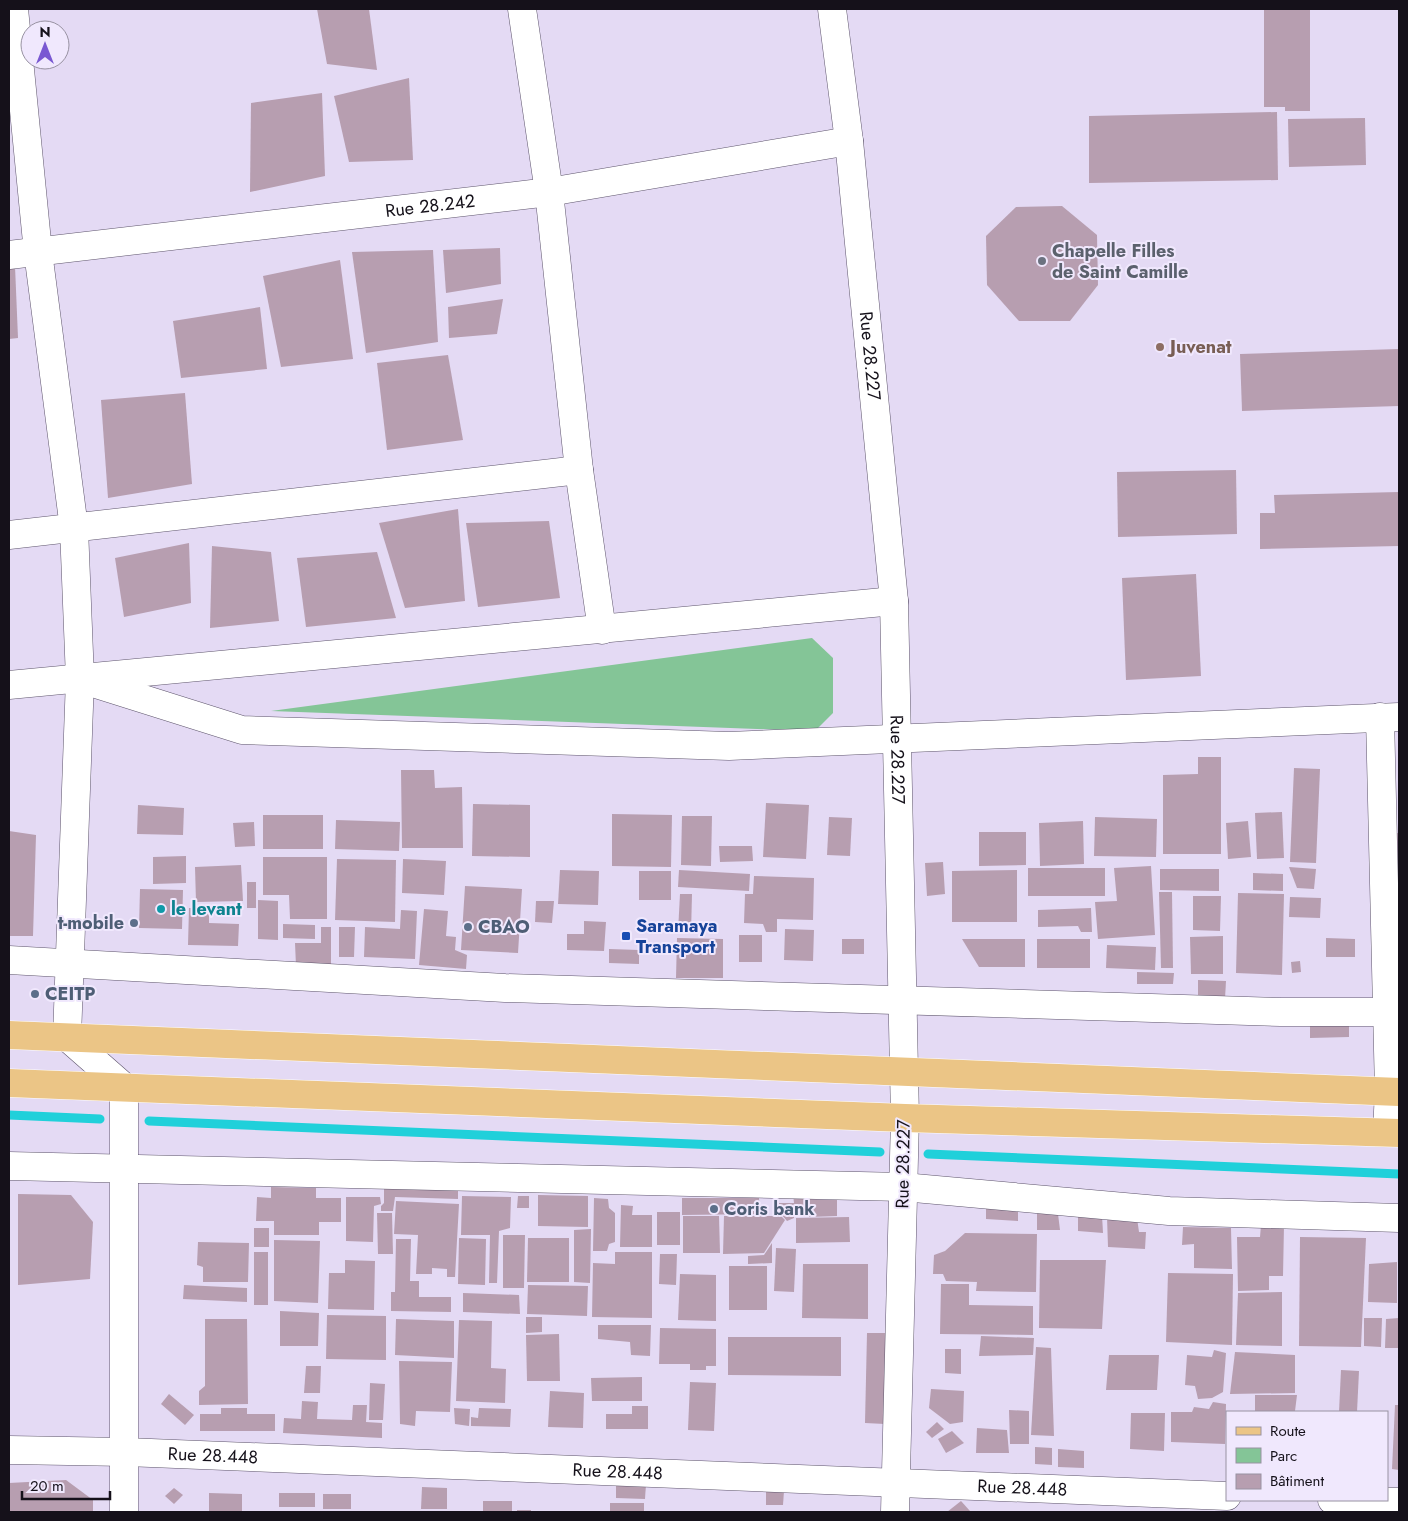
<svg xmlns="http://www.w3.org/2000/svg" width="1408" height="1521" font-family="Jost,sans-serif">
  <style>
    .green { fill: #84c597 }
    .lines { fill: none; stroke-linecap: round; stroke-linejoin: round }
    .stream { stroke: #20d0da; stroke-width: 9 }
    .building { fill: #b79eb0 }
    .minor-casing { stroke: #5e556c; stroke-width: 29 }
    .major-casing { stroke: #fff; stroke-width: 29 }
    .minor { stroke: #fff; stroke-width: 28 }
    .major { stroke: #ebc586; stroke-width: 28 }
    .worship-dot { fill: #6b7280; stroke: #f0e8fd; stroke-width: 2 }
    .education-dot { fill: #8d6e63; stroke: #f0e8fd; stroke-width: 2 }
    .culture-dot { fill: #0f9aa8; stroke: #f0e8fd; stroke-width: 2 }
    .service-dot { fill: #5c6f8a; stroke: #f0e8fd; stroke-width: 2 }
    .transit-dot { fill: #1a4fb4; stroke: #f0e8fd; stroke-width: 2 }
    .labels { text-anchor: middle; dominant-baseline: central; stroke-width: 4; stroke-linejoin: round; paint-order: stroke }
    .street-label { font-size: 18px; fill: #15111a; stroke: #f0e8fd }
    .worship-label { font-size: 18px; font-weight: bold; fill: #5b616d; stroke: #f0e8fd; text-anchor: start }
    .education-label { font-size: 18px; font-weight: bold; fill: #785e54; stroke: #f0e8fd; text-anchor: start }
    .culture-label { font-size: 18px; font-weight: bold; fill: #0d838f; stroke: #f0e8fd; text-anchor: start }
    .service-label { font-size: 18px; font-weight: bold; fill: #4e5e75; stroke: #f0e8fd; text-anchor: start }
    .transit-label { font-size: 18px; font-weight: bold; fill: #164399; stroke: #f0e8fd; text-anchor: start }
  </style>
  <rect width="100%" height="100%" fill="#e4daf4"/>
  <!-- green -->
  <path class="green" d="M812,638l21,20v55l-18,18 -544,-20z"/>
  <g class="lines">
    <!-- stream -->
    <g class="stream">
      <path d="M9,1115l91,4"/>
      <path d="M149,1121l731,31"/>
      <path d="M928,1154l471,20"/>
    </g>
  </g>
  <!-- building -->
  <g class="building">
    <path d="M317,9h52l8,61 -50,-6z"/>
    <path d="M1264,9h46v102h-25v-4h-21z"/>
    <path d="M409,78l4,82 -64,2 -15,-66z"/>
    <path d="M322,93l3,83 -75,16 1,-89z"/>
    <path d="M1277,112l1,68 -189,3v-67z"/>
    <path d="M1365,118l1,47 -77,2 -1,-48z"/>
    <path d="M1062,206l35,29 1,50 -28,36h-51l-32,-36 -1,-49 30,-29z"/>
    <path d="M500,248l1,36 -55,9 -3,-43z"/>
    <path d="M433,250l5,92 -72,11 -14,-101z"/>
    <path d="M340,260l13,99 -72,8 -18,-91z"/>
    <path d="M15,266l3,72 -9,1v-72z"/>
    <path d="M503,299l-6,35 -48,4 -1,-31z"/>
    <path d="M260,307l7,62 -86,9 -8,-57z"/>
    <path d="M1399,349v57l-157,5 -2,-57z"/>
    <path d="M448,355l15,85 -76,10 -10,-87z"/>
    <path d="M185,393l7,91 -84,14 -7,-98z"/>
    <path d="M1236,470l1,64 -119,3 -1,-65z"/>
    <path d="M1399,492v54l-139,3v-36h15l-1,-18z"/>
    <path d="M458,509l7,92 -60,7 -26,-85z"/>
    <path d="M549,521l11,77 -82,9 -12,-84z"/>
    <path d="M189,543l2,60 -67,14 -9,-59z"/>
    <path d="M212,546l59,6 8,69 -69,7z"/>
    <path d="M377,552l19,66 -90,9 -9,-69z"/>
    <path d="M1196,574l5,102 -75,4 -4,-102z"/>
    <path d="M1198,757h23v97h-58v-79l35,-1z"/>
    <path d="M1294,768l26,1 -4,94 -26,-1z"/>
    <path d="M401,770h33l1,18 27,-1 1,61h-61z"/>
    <path d="M766,803l43,2 -3,54 -43,-2z"/>
    <path d="M473,804l57,1v52l-58,-1z"/>
    <path d="M138,805l46,3 -1,27 -46,-1z"/>
    <path d="M1282,812l2,46 -27,1 -2,-46z"/>
    <path d="M612,814l60,1 -1,52 -59,-1z"/>
    <rect x="263" y="815" width="60" height="34"/>
    <path d="M682,816h30l-1,50 -30,-1z"/>
    <path d="M829,817l23,1 -2,38 -23,-1z"/>
    <path d="M1095,817l62,2 -1,38 -62,-1z"/>
    <path d="M336,820l64,2 -1,29 -64,-2z"/>
    <path d="M1083,821l1,43 -44,2 -1,-43z"/>
    <path d="M1248,821l3,36 -23,2 -2,-36z"/>
    <path d="M254,822l1,24 -20,1 -2,-24z"/>
    <path d="M9,831l27,4 -3,101h-24z"/>
    <path d="M979,832h47v33l-47,1z"/>
    <rect x="1396" y="833" width="3" height="29"/>
    <path d="M719,846h33l1,15 -33,1z"/>
    <path d="M186,856v27l-33,1v-27z"/>
    <path d="M263,857h64v62h-37l-1,-24h-26z"/>
    <path d="M337,859l59,1 -1,62 -60,-2z"/>
    <path d="M403,859l43,2 -2,34 -42,-2z"/>
    <path d="M943,862l2,32 -18,2 -2,-33z"/>
    <path d="M241,865l2,36 -47,1 -1,-35z"/>
    <path d="M1151,866l4,69 -57,4 -3,-37 22,-1 -3,-33z"/>
    <path d="M1289,867l27,2 -2,20 -17,-1z"/>
    <rect x="1028" y="868" width="77" height="28"/>
    <path d="M1160,869h59v22l-59,-1z"/>
    <path d="M560,870l39,1 -1,34 -40,-1z"/>
    <path d="M679,870l71,4 -1,17 -71,-4z"/>
    <path d="M1017,870v52h-65v-51z"/>
    <path d="M1396,870h3v26h-4z"/>
    <rect x="639" y="871" width="32" height="29"/>
    <path d="M1253,873l30,1v17l-30,-1z"/>
    <path d="M754,876l60,2 -1,42 -36,-1v13h-11l-3,-8 -19,-1 1,-29h8z"/>
    <rect x="247" y="882" width="9" height="26"/>
    <path d="M465,886l57,3 -4,64 -57,-3z"/>
    <path d="M140,889l43,1 -1,39 -43,-1z"/>
    <path d="M1159,892h13l1,76h-12z"/>
    <path d="M1238,893l46,1 -2,81 -46,-2z"/>
    <path d="M680,894h12l-1,39 -13,-1z"/>
    <path d="M1193,896h28l-1,35 -27,-1z"/>
    <path d="M1290,897l31,1 -1,20 -31,-1z"/>
    <path d="M258,900l20,1v39l-20,-1z"/>
    <path d="M536,901h18l-2,22 -17,-1z"/>
    <path d="M189,908h20v15l30,1 -1,22 -50,-1z"/>
    <path d="M1091,908l1,24h-11l-3,-6 -40,1v-17z"/>
    <path d="M424,909l24,2 -2,25 10,1 -1,13 12,5 -1,14 -47,-4z"/>
    <path d="M401,910l16,1 -2,48 -51,-2 1,-30 35,2z"/>
    <path d="M584,921l22,1 -2,29 -37,-1v-16h17z"/>
    <path d="M283,924l32,1v14l-32,-1z"/>
    <path d="M321,927h10v39h-35l-1,-23h26z"/>
    <path d="M339,927h16l-1,30h-15z"/>
    <path d="M785,929l29,1 -1,31 -29,-1z"/>
    <rect x="739" y="935" width="23" height="27"/>
    <path d="M1223,936v38h-32l-1,-37z"/>
    <path d="M677,938l46,1v39h-47z"/>
    <path d="M1326,938l29,1v18h-29z"/>
    <rect x="842" y="939" width="22" height="15"/>
    <path d="M962,939h63v28h-46z"/>
    <rect x="1037" y="939" width="53" height="29"/>
    <path d="M1107,945l49,2 -1,23 -49,-2z"/>
    <path d="M609,949l30,1v14l-30,-1z"/>
    <path d="M1300,961l1,11 -9,1 -1,-11z"/>
    <path d="M1137,972l37,1 -1,11h-36z"/>
    <path d="M1198,980l28,1 -1,18 -27,-1z"/>
    <path d="M1349,1020v17l-39,1v-17z"/>
    <path d="M384,1182h74v17l-63,-2 -2,14h-12v-5l3,-3z"/>
    <path d="M271,1187l45,1v10h25v24h-22v13h-45v-14h-18l1,-24 14,1z"/>
    <path d="M18,1194l53,1 22,27 -3,57 -72,6z"/>
    <path d="M793,1194h16l-2,23 -12,-1 -1,-10v12l-7,3 -6,-7h-3l1,-11h15z"/>
    <path d="M538,1195l50,1v31l-50,-1z"/>
    <path d="M462,1196l49,1 -1,31 -11,3 -2,52h-8l1,-48h-29z"/>
    <path d="M518,1196h11v12h-12z"/>
    <path d="M346,1197h34l1,7 -7,2 -1,36 -27,-1z"/>
    <path d="M594,1198l14,1 1,9 6,5v29l-6,2 -2,7h-14z"/>
    <path d="M682,1198h77l1,16 -78,1z"/>
    <path d="M810,1199l27,1v16l-28,1z"/>
    <path d="M396,1201l63,3 -4,73h-8v-8l-15,-1v6h-16l2,-39 -24,-1z"/>
    <path d="M621,1205l12,1 -1,9h20v32h-32z"/>
    <path d="M986,1205h32v16l-32,-2z"/>
    <rect x="657" y="1212" width="23" height="33"/>
    <path d="M377,1213h15l1,41h-15z"/>
    <path d="M1037,1213l21,1 2,16h-23z"/>
    <path d="M1078,1214l24,1 1,18 -25,-2z"/>
    <path d="M683,1216h36l1,37h-37z"/>
    <path d="M724,1216h57l4,4 -21,33 -41,1z"/>
    <path d="M849,1217l1,25 -54,1v-25z"/>
    <path d="M1107,1217l30,1 2,14h7l-1,17 -37,-2z"/>
    <path d="M1261,1225h23l-1,51h-14v14l-31,1 -1,-54h23z"/>
    <path d="M1183,1227l48,1 1,41 -38,-1v-24l-12,1z"/>
    <rect x="254" y="1228" width="15" height="19"/>
    <path d="M591,1229l-1,54 -16,-1v-52z"/>
    <path d="M965,1233l72,1 -1,58 -60,-1 1,-9 -31,-1 -3,-7h-10l1,-19 11,-4z"/>
    <path d="M503,1235h22l-1,53h-21z"/>
    <path d="M1300,1237l66,1 -5,109 -62,-1z"/>
    <path d="M459,1238l27,1 -1,46 -27,-1z"/>
    <path d="M528,1238h41v44h-42z"/>
    <path d="M396,1239h15l-1,42h9v16h32v15l-60,-1v-19h4z"/>
    <path d="M274,1240l46,1 -2,62 -44,-2z"/>
    <path d="M198,1242l51,1 -1,39h-45v-15l-6,-2z"/>
    <path d="M772,1243v20l-24,1v-8l16,-1z"/>
    <path d="M776,1248l20,1 -2,43 -20,-1z"/>
    <rect x="254" y="1252" width="14" height="53"/>
    <path d="M615,1252h37v66l-60,-1 1,-54 22,1z"/>
    <path d="M660,1254h17l-1,31 -17,-1z"/>
    <path d="M345,1260l30,1 -1,49 -46,-1 1,-36h16z"/>
    <path d="M1040,1260h66l-4,69 -63,-1z"/>
    <path d="M1397,1262v41l-29,-1 1,-38z"/>
    <path d="M803,1264h65v55l-66,-1z"/>
    <rect x="729" y="1266" width="38" height="44"/>
    <path d="M1168,1273l65,1 -1,71 -66,-3z"/>
    <path d="M680,1274l36,1v46l-38,-1z"/>
    <path d="M941,1284h28v21l64,1v29l-93,-1z"/>
    <path d="M184,1285l63,3v14l-64,-3z"/>
    <path d="M528,1285l60,1 -1,30 -60,-2z"/>
    <path d="M1282,1292v54l-46,-1 2,-52z"/>
    <path d="M463,1293l56,2 1,19 -57,-2z"/>
    <path d="M280,1311l39,2 -1,33h-38z"/>
    <path d="M327,1315l59,1v44l-60,-1z"/>
    <path d="M526,1317h16v15l-16,1z"/>
    <path d="M1364,1318h18l-1,29 -17,-1z"/>
    <path d="M1399,1318v30h-14l1,-29z"/>
    <path d="M205,1319h42l1,85 -49,1v-14l6,-5z"/>
    <path d="M396,1319l58,2v37l-59,-3z"/>
    <path d="M459,1320l33,1 -1,47 15,1 -1,34 -49,-2z"/>
    <path d="M598,1325h53l-1,31 -19,-1 -1,-13 -32,-3z"/>
    <path d="M660,1328l56,1v37h-10v4h-16v-6h-31z"/>
    <path d="M867,1333h20l-2,91 -20,-1z"/>
    <path d="M559,1334l1,47h-33l-1,-46z"/>
    <path d="M981,1336l53,2 -1,17 -54,1z"/>
    <path d="M728,1337h113v39l-113,-1z"/>
    <path d="M1036,1347l15,1 3,88 -23,-1z"/>
    <path d="M945,1349h16v25l-16,-1z"/>
    <path d="M1214,1350l12,3 -3,39 -11,6 -14,1 -3,-13 -10,-1 2,-30 25,2z"/>
    <path d="M1235,1352l60,3v38l-65,1z"/>
    <path d="M1109,1355h50l-2,35h-51z"/>
    <path d="M399,1361l53,1 -2,50 -34,-1 -1,15 -15,-2z"/>
    <path d="M306,1366h15l-1,27h-16z"/>
    <path d="M1341,1370l18,1 -2,41h-18z"/>
    <path d="M642,1377v24h-50l-1,-23z"/>
    <path d="M690,1382l26,1 -2,48 -26,-1z"/>
    <path d="M370,1383l15,1 -2,36h-14z"/>
    <path d="M931,1389l33,2 -1,31 -13,2 -21,-16z"/>
    <path d="M550,1391l34,2 -1,35 -35,-1z"/>
    <path d="M169,1394l25,21 -9,10 -24,-21z"/>
    <path d="M1255,1395h42l-2,16h-40z"/>
    <path d="M302,1401l16,1 -1,17 35,1 1,-15h14l-1,17 16,1v15l-99,-5 1,-15 17,1z"/>
    <path d="M1213,1402l13,2 -1,40 -54,-2v-30h21l2,-5 15,2z"/>
    <path d="M1395,1405h4v65l-7,-1z"/>
    <path d="M632,1406h16v23h-42v-15h26z"/>
    <path d="M221,1408h26v6h28v17h-75v-17h21z"/>
    <path d="M454,1408l16,1 -1,17 -14,-2z"/>
    <path d="M479,1408l32,1 -1,18 -39,-1v-9l7,1z"/>
    <path d="M1009,1410l20,1v33h-19z"/>
    <path d="M1131,1413h34l-1,38 -34,-2z"/>
    <path d="M937,1422l7,7 -12,9 -6,-6z"/>
    <path d="M977,1428l30,2 2,23h-33z"/>
    <path d="M952,1431l12,12 -18,10 -8,-14z"/>
    <path d="M1035,1447l17,1v17l-17,-1z"/>
    <path d="M1058,1449l26,2v17l-26,-1z"/>
    <path d="M66,1480l27,20v12h-84v-29z"/>
    <path d="M616,1484h30l-1,15 -29,-1z"/>
    <path d="M422,1487l25,1v21h-26z"/>
    <path d="M174,1488l9,7 -9,9 -9,-8z"/>
    <path d="M766,1491h18l-1,14h-17z"/>
    <path d="M209,1493l33,1v18l-33,-1z"/>
    <rect x="279" y="1493" width="36" height="14"/>
    <rect x="323" y="1494" width="28" height="15"/>
    <rect x="483" y="1501" width="29" height="11"/>
    <path d="M961,1501l9,10 -23,1z"/>
    <rect x="610" y="1503" width="34" height="9"/>
    <rect x="517" y="1510" width="14" height="2"/>
  </g>
  <g class="lines">
    <defs>
      <g id="minor">
        <path d="M14,9l24,243 36,276 6,151 -13,358 57,50v425"/>
        <path d="M522,9l27,183 30,278 23,160"/>
        <path id="s1" d="M832,9l17,132 45,460 11,517 -10,394"/>
        <path id="s2" d="M9,255l540,-63 300,-51"/>
        <path d="M9,535l570,-65"/>
        <path d="M80,679l162,51 487,16 670,-29"/>
        <path d="M9,685l885,-84"/>
        <path d="M1380,717l9,374 -2,41"/>
        <path d="M9,960l496,28 776,24h118"/>
        <path d="M9,1166l894,21 266,24 230,7"/>
        <path id="s3" d="M9,1450l117,2 1101,44"/>
        <path d="M1332,1500l67,2"/>
      </g>
      <g id="major">
        <path d="M9,1035l1390,57"/>
        <path d="M9,1083l896,35 494,15"/>
      </g>
    </defs>
    <!-- minor casing -->
    <use href="#minor" class="minor-casing"/>
    <!-- major casing -->
    <use href="#major" class="major-casing"/>
    <!-- minor -->
    <use href="#minor" class="minor"/>
    <!-- major -->
    <use href="#major" class="major"/>
  </g>
  <!-- markers -->
  <circle class="worship-dot" cx="1042" cy="261" r="5"/>
  <circle class="education-dot" cx="1160" cy="347" r="5"/>
  <circle class="culture-dot" cx="161" cy="909" r="5"/>
  <g class="service-dot">
    <circle cx="134" cy="923" r="5"/>
    <circle cx="468" cy="927" r="5"/>
    <circle cx="35" cy="994" r="5"/>
    <circle cx="714" cy="1209" r="5"/>
  </g>
  <rect class="transit-dot" x="621" y="931" width="10" height="10" rx="2.5"/>
  <g class="labels">
    <!-- street labels -->
    <g class="street-label">
      <text stroke="none"><textPath href="#s2" startOffset="424">Rue 28.242</textPath></text>
      <text stroke="none"><textPath href="#s1" startOffset="349">Rue 28.227</textPath></text>
      <text stroke="none"><textPath href="#s1" startOffset="754">Rue 28.227</textPath></text>
      <text transform="translate(903 1164) rotate(-89)">Rue 28.227</text>
      <text stroke="none"><textPath href="#s3" startOffset="204">Rue 28.448</textPath></text>
      <text stroke="none"><textPath href="#s3" startOffset="609">Rue 28.448</textPath></text>
      <text stroke="none"><textPath href="#s3" startOffset="1014">Rue 28.448</textPath></text>
    </g>
    <!-- worship labels -->
    <g class="worship-label">
      <text x="1052" y="251">Chapelle Filles<tspan x="1052" dy="21">de Saint Camille</tspan></text>
    </g>
    <!-- education labels -->
    <g class="education-label">
      <text x="1170" y="347">Juvenat</text>
    </g>
    <!-- culture labels -->
    <g class="culture-label">
      <text x="171" y="909">le levant</text>
    </g>
    <!-- service labels -->
    <g class="service-label">
      <text x="124" y="923" text-anchor="end">t-mobile</text>
      <text x="478" y="927">CBAO</text>
      <text x="45" y="994">CEITP</text>
      <text x="724" y="1209">Coris bank</text>
    </g>
    <!-- transit labels -->
    <g class="transit-label">
      <text x="636" y="926">Saramaya<tspan x="636" dy="21">Transport</tspan></text>
    </g>
  </g>
  <!-- border -->
  <rect width="1408" height="1521" fill="none" stroke="#15111a" stroke-width="20"/>
  <!-- legend -->
  <rect x="1226" y="1411" width="162" height="90" fill="#f0e8fd" stroke="#9892a2"/>
  <rect x="1236" y="1427" width="25" height="8" fill="#ebc586" stroke="#9892a2"/>
  <text x="1270" y="1436" font-size="15" fill="#15111a">Route</text>
  <rect x="1236" y="1448" width="25" height="15" fill="#84c597" stroke="#9892a2"/>
  <text x="1270" y="1461" font-size="15" fill="#15111a">Parc</text>
  <rect x="1236" y="1474" width="25" height="15" fill="#b79eb0" stroke="#9892a2"/>
  <text x="1270" y="1486" font-size="15" fill="#15111a">Bâtiment</text>
  <!-- north arrow -->
  <g transform="translate(45 45)"><circle r="24" fill="#f0e8fd" stroke="#9892a2"/>
  <path d="M0-4L9 19L0 12L-9 19Z" fill="#7958d2"/>
  <text y="-8" font-size="14" font-weight="bold" text-anchor="middle" fill="#15111a">N</text>
  </g>
  <!-- scale -->
  <path d="M22 1491v8h88v-8" fill="none" stroke="#15111a" stroke-width="2.5"/>
  <text x="30" y="1491" font-size="15" fill="#15111a" stroke="#f0e8fd" stroke-width="4" paint-order="stroke">20 m</text>
</svg>
